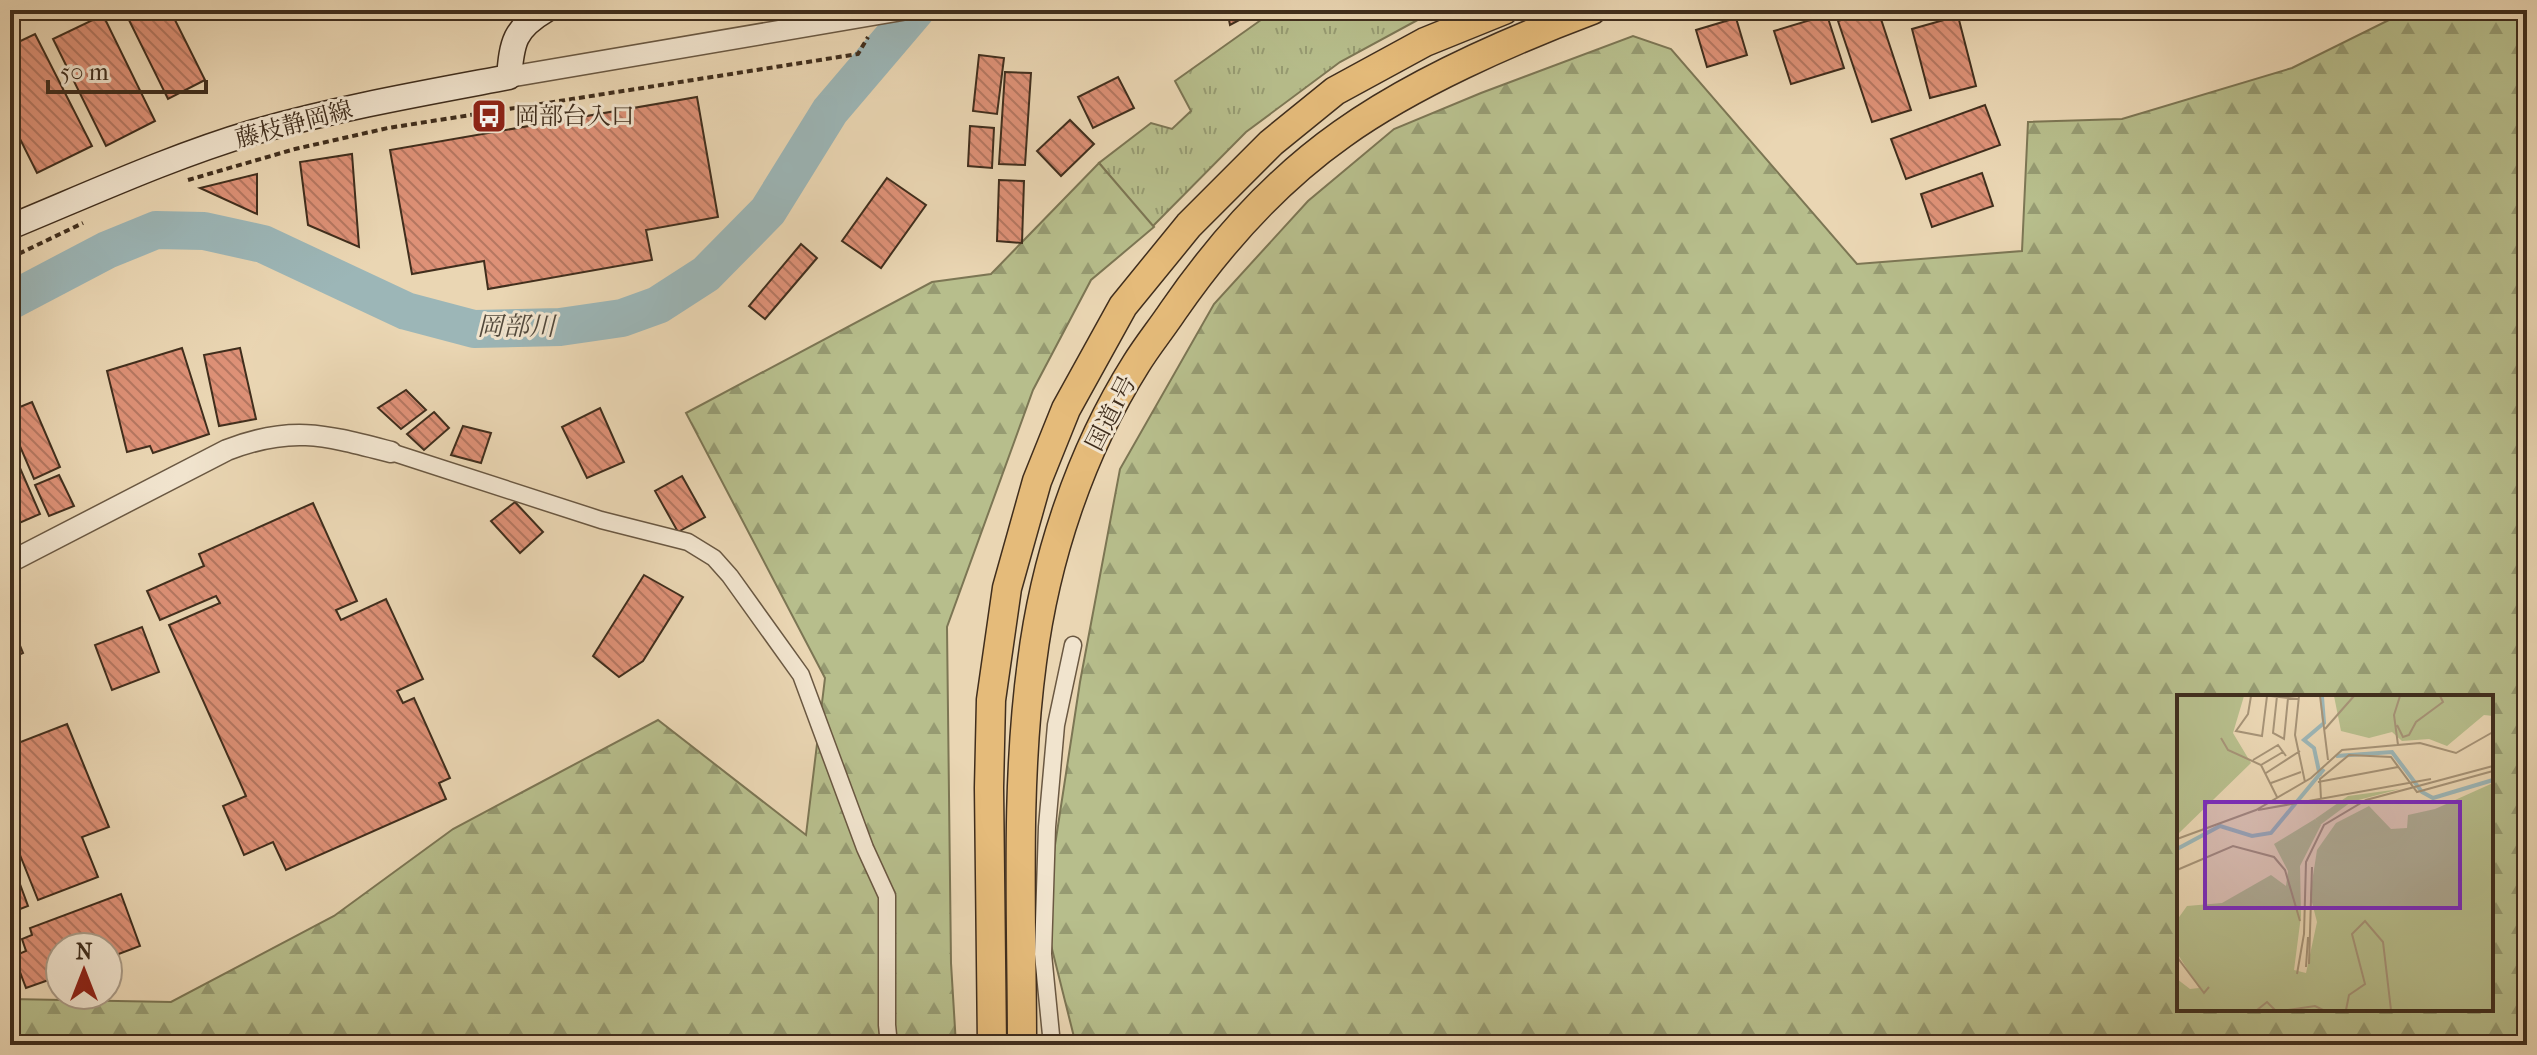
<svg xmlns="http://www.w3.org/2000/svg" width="2537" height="1055" font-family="'IM FELL French Canon','Noto Serif JP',serif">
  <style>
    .grass { fill: url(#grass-tufts); stroke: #7c7654; stroke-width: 2 }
    .forest { fill: url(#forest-firs); stroke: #7c7654; stroke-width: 2; fill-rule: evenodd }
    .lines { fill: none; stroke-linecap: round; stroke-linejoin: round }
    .river { stroke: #9cb6b7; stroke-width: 38 }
    .building { fill: url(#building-back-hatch); stroke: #402e1d; stroke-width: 2 }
    .minor-casing { stroke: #6a5842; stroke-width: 19 }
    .tertiary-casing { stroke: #6a5842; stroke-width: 23 }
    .secondary-casing { stroke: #402e1d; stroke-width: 27 }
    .trunk-casing { stroke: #402e1d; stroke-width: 31 }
    .path { stroke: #402e1d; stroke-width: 4; stroke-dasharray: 6 4; stroke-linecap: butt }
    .minor { stroke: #f1e4ce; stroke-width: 16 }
    .tertiary { stroke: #f1e4ce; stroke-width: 20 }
    .secondary { stroke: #f1e4ce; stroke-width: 24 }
    .trunk { stroke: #e5bb7a; stroke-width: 28 }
    .labels { text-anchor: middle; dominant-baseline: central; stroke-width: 6; stroke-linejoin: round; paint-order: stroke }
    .poi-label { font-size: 24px; fill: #402e1d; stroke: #f1e4ce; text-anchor: start }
    .street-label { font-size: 24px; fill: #402e1d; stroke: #f1e4ce }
    .water-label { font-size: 26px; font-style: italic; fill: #52493c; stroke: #f1e4ce }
    .inset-river { fill: none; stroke: #9cb6b7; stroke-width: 4 }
    .inset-road { fill: none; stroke: #a69377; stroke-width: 2 }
    .view { fill: #7b2cbf; fill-opacity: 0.15; stroke: #7b2cbf; stroke-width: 4 }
    .inset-edge { fill: none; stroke: #402e1d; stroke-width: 4 }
  </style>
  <defs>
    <pattern id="grass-tufts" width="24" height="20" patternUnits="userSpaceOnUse" patternTransform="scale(2)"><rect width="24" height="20" fill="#b7be8c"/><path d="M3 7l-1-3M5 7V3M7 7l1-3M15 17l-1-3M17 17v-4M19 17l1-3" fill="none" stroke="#969b72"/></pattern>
    <pattern id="forest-firs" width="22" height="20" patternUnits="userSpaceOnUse" patternTransform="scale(2)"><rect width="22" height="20" fill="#b7be8c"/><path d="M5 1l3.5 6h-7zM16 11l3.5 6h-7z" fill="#969b72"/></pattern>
    <pattern id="building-back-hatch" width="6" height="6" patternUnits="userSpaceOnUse" patternTransform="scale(2)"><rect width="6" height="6" fill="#de9177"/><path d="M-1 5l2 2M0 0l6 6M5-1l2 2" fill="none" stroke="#b57761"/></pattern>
  </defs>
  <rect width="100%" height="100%" fill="#ead6b3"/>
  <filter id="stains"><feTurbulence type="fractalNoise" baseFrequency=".0025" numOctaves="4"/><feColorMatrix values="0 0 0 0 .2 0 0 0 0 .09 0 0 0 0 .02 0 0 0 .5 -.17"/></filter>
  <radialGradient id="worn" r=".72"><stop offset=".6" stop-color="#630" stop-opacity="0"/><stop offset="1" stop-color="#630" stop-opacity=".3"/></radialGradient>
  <!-- grass -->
  <path class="grass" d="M1275,10h161l-96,52 -94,70 -94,95 -53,-64 52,-40 21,6 19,-18 -16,-30z"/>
  <!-- forest -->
  <g class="forest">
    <path d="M2409,10h118v1035h-1451l-32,-128 36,-235 40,-213 94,-165 94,-103 86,-72 87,-36 152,-57 38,13 186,215 165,-13 6,-129 94,-3 170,-51zM2179,697h312v312h-312z"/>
    <path d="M1099,163l55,64 -63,53 -58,110 -86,237 4,336 5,82h-946v-46l161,3 163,-86 119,-87 205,-109 148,115 19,-157 -139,-265 246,-131 59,-8z"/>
  </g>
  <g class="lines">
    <!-- river -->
    <path class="river" d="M10,301l97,-51 49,-20 48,1 59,13 143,67 68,18 86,-2 62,-9 36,-13 48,-31 62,-63 62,-100 86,-101"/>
  </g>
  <!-- building -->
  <g class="building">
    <path d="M124,10h46l35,70 -37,19z"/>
    <path d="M1227,10h31l-28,15z"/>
    <path d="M1872,10h6l33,100 -39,12 -34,-101z"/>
    <path d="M103,15l52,106 -49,25 -53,-107z"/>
    <path d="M1827,15l17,53 -53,16 -17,-53z"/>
    <path d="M1958,16l18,70 -46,12 -18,-69z"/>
    <path d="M1736,18l11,37 -40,12 -11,-37z"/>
    <path d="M35,34l57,112 -55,27 -27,-54v-73z"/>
    <path d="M979,55l25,3 -7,56 -24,-3z"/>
    <path d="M1005,72l26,1 -6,92 -26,-1z"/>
    <path d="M1118,77l16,31 -41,20 -15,-31z"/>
    <path d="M697,97l21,120 -72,13 6,30 -164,29 -4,-28 -72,13 -22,-124z"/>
    <path d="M1985,105l15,40 -94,34 -15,-40z"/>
    <path d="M1070,120l24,24 -33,32 -24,-25z"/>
    <path d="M970,126l24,2 -2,40 -24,-2z"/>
    <path d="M352,154l7,93 -51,-22 -8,-63z"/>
    <path d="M1982,173l11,33 -61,21 -11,-33z"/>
    <path d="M257,174v40l-57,-26z"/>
    <path d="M887,178l39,27 -45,63 -39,-27z"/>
    <path d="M999,180l25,1 -2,62 -25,-2z"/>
    <path d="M801,244l16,14 -52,61 -16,-13z"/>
    <path d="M182,348l27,86 -56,19 -3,-7 -23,6 -20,-81z"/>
    <path d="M240,348l16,71 -37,7 -15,-71z"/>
    <path d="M406,390l20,20 -25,19 -23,-21z"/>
    <path d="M32,402l28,65 -26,12 -24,-56v-12z"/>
    <path d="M600,408l24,54 -37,16 -25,-51z"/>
    <path d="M434,412l15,16 -25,22 -17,-16z"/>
    <path d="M463,426l28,7 -10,30 -30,-8z"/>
    <path d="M10,445l30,69 -30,13z"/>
    <path d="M59,475l15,31 -25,10 -14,-31z"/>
    <path d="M682,476l23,41 -27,15 -23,-41z"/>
    <path d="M515,502l28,30 -23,21 -29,-32z"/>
    <path d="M313,503l44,98 -21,9 5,10 45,-21 37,80 -26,12 6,12 11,-5 36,80 -11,5 7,16 -160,71 -13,-28 -29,13 -21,-49 23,-10 -77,-171 51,-22 -4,-7 -56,24 -13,-29 57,-25 -5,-12z"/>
    <path d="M644,575l39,22 -40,64 -24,16 -26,-21z"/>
    <path d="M10,621l13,32 -13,6z"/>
    <path d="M142,627l17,45 -47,18 -17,-45z"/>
    <path d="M67,724l42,103 -27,10 16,40 -60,23 -28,-70v-93l3,8z"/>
    <path d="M10,857l18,49 -18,7z"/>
    <path d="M121,894l19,52 -32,12v-11h-48v29l-34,12 -12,-32 12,-5 -4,-12 10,-4 -2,-7z"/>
  </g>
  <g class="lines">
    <defs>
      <g id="minor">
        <path d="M391,452l210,68 87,22 26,16 16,18 71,99 64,173 22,48v129l2,20"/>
        <path d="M1052,1045l-9,-91 4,-127 9,-102 17,-80"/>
      </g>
      <g id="tertiary">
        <path d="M509,77l393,-67"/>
        <path d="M10,562l217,-112c65,-25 98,-15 164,2"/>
      </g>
      <path id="secondary" d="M10,227c80,-33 160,-70 244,-95 84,-24 170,-39 255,-55 3,-35 5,-48 37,-67"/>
      <g id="trunk">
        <path d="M992,1045l-3,-257 2,-88 16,-112 30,-107 29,-72 57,-103 66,-81 82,-82 64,-52 90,-49 79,-32"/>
        <path d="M1022,1045c0,-127 -7,-256 10,-383 13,-103 48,-209 104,-298 11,-18 25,-35 37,-53 47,-68 101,-129 169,-177 70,-50 170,-94 250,-124"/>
      </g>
    </defs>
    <!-- minor casing -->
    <use href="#minor" class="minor-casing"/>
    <!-- tertiary casing -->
    <use href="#tertiary" class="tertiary-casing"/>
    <!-- secondary casing -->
    <use href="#secondary" class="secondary-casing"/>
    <!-- trunk casing -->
    <use href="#trunk" class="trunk-casing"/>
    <!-- path -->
    <g class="path">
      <path d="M188,180l107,-31 93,-21 470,-74 10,-17"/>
      <path d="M10,258l73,-35"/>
    </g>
    <!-- minor -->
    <use href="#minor" class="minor"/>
    <!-- tertiary -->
    <use href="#tertiary" class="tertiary"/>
    <!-- secondary -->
    <use href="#secondary" class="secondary"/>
    <!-- trunk -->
    <use href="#trunk" class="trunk"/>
  </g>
  <!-- icons -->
  <defs>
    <symbol id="bus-square" viewBox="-11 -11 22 22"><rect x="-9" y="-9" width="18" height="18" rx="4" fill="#8f2418" stroke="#f1e4ce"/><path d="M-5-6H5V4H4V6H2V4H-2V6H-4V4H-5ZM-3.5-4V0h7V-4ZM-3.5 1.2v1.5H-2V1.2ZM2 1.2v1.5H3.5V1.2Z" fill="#fff"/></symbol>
  </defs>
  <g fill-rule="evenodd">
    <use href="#bus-square" x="469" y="96" width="40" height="40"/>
  </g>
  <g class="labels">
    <!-- poi labels -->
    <g class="poi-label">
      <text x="515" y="116">岡部台入口</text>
    </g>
    <!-- street labels -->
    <g class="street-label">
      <text transform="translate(294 124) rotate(-15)">藤枝静岡線</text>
      <text transform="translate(1111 413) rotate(-63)">国道1号</text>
    </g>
    <!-- water labels -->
    <g class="water-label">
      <text x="516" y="326">岡部川</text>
    </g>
  </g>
  <!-- overview -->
  <g transform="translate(2177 695)">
    <rect width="316" height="316" fill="#ead6b3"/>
    <path d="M223,94l-49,13 -31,23 -5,-6 33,-23z" fill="#b7be8c"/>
    <path d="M0,1h67l-11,37 18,30 -74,72zM157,1h159v20l-9,-1 -37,31 -18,-7 -27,2 -10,-9 -23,6 -28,-7zM316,88v227h-316v-31l13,10 9,-1 -22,-35v-33l10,-14 35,-3 49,-28 15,11 2,-15 -14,-27 41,-25 6,6 -21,41 1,50 -7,54 12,3 11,-51 -7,-27 7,-45 19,-27 33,-17 22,23 16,-1 1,-13 27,-6z" fill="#b7be8c"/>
    <path class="inset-river" d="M159,61l56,-4 30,40 11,6 60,-18M143,81l-6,-28 -10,-8 20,-17 -2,-26M0,154l43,-23 32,10 19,-3 53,-64"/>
    <path class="inset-road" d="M74,1l-3,18 -12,17 26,5 5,-40M94,1l27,3M100,1l-4,37 11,6 4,-41M122,1l-4,39 10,47M143,1l8,64M220,30l6,12 6,-2 7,-13 27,-20 -3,-6M148,34l29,-33M44,43l7,12 33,15 16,32M221,50l-4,-30 6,-19M76,65l25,-15 8,11M84,70l22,-13M89,78l34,-22M141,87l80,-15M94,88l30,-11M144,104l-1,-20 29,-24 42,2 26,35 76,-21M81,115l173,-31M0,144l79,-29 55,-32 31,-28 78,-7 36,10 37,-21M0,175l56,-24 41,11 11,13 15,51M0,262l27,36 5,-6M132,269l3,-97M129,272l2,-30M120,279l7,-40 2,-72 18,-37 42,-25 127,-34M80,315l10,-8 8,8M111,315l27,-4 8,4M169,315l3,-15 16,-11 -13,-50 13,-13 18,21 8,68"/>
    <path class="view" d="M28,107h255v106h-255z"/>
    <rect width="316" height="316" class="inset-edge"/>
  </g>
  <!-- margin -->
  <rect width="2537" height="1055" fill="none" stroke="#ead6b3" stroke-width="40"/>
  <rect x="12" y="12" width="2513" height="1031" fill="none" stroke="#402e1d" stroke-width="4"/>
  <rect x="20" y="20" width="2497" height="1015" fill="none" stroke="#402e1d" stroke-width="2"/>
  <!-- north arrow -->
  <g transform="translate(84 971)"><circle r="38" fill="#f1e4ce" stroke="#aa9b87" stroke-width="2"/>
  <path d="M0-6L14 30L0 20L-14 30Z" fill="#8f2418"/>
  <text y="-12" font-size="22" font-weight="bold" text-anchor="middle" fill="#402e1d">N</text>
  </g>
  <!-- scale -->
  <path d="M48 80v12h158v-12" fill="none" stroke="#402e1d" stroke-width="4"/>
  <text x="60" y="80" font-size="24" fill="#402e1d" stroke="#f1e4ce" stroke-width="6" paint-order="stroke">50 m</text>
  <rect width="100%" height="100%" filter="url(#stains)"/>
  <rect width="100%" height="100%" fill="url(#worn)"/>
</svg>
